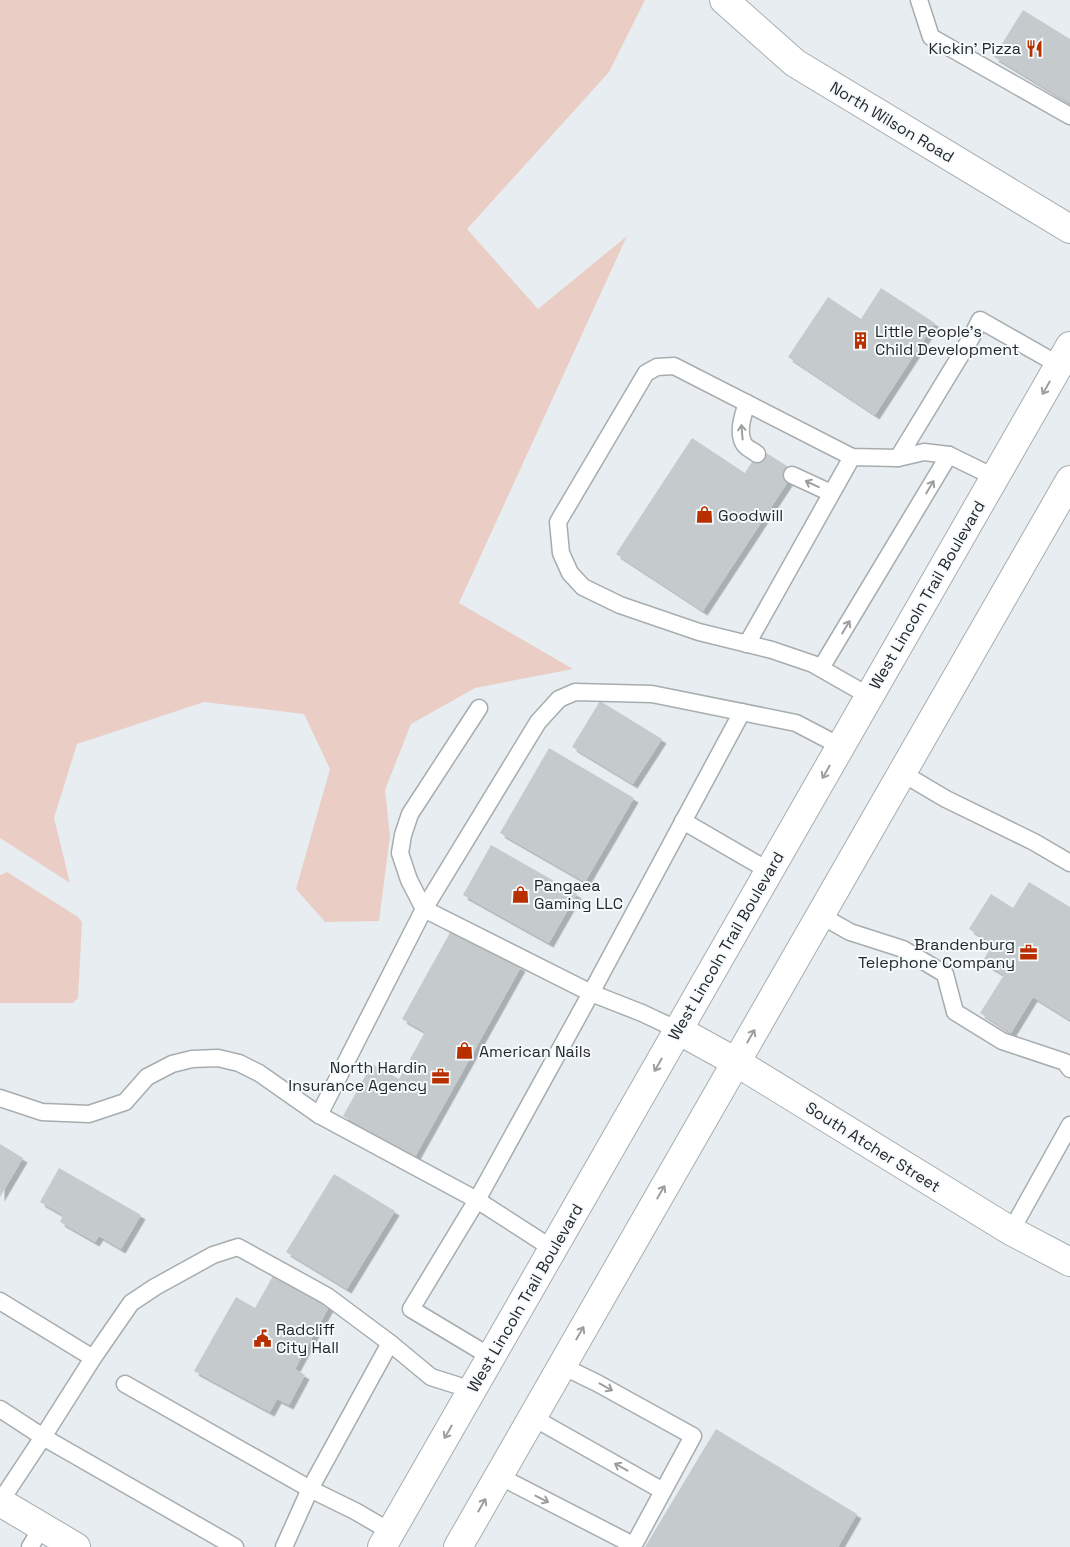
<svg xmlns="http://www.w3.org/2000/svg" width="1070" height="1547" font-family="'Space Grotesk',sans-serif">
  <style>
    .green { fill: #eacec6 }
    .building { fill: #c5cbcd; filter: url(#shadow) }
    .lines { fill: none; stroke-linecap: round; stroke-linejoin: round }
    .service-casing { stroke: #a7adaf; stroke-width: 19 }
    .minor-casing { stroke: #a7adaf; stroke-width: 30 }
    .tertiary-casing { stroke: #a7adaf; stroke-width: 30 }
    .secondary-casing { stroke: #a7adaf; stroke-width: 30 }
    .service { stroke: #fff; stroke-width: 16 }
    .minor { stroke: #fff; stroke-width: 28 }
    .tertiary { stroke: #fff; stroke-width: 28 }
    .secondary { stroke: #fff; stroke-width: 28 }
    .oneway { stroke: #9d9e9f }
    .labels { text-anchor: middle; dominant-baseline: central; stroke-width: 4; stroke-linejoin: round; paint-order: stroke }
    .poi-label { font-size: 16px; fill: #262829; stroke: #f5fbfd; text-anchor: start }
    .street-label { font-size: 16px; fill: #262829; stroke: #f5fbfd }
  </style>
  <defs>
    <filter id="shadow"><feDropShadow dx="4.5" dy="4.5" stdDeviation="0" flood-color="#0004"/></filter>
  </defs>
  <rect width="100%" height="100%" fill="#e7edf0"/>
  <!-- green -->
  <g class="green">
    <path d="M0,0h645l-36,72 -142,157 71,80 89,-73 -168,367 114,66 -98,19 -64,36 -26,66 5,46 -11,85 -54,1 -29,-33 34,-120 -26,-55 -100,-12 -127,42 -23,74 16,65 -70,-45z"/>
    <path d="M7,872l71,45 4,5 -4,76 -5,5h-73v-128z"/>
  </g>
  <!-- building -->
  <g class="building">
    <path d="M1023,10l47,29v64l-76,-46z"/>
    <path d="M881,288l54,35 -60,92 -87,-58 40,-60 33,22z"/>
    <path d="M692,438l53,35 15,-24 35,22 -92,140 -87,-57z"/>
    <path d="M600,701l62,38 -29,45 -61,-37z"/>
    <path d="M549,748l85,50 -49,84 -85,-49z"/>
    <path d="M491,845l86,49 -28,49 -86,-48z"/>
    <path d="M1029,882l41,25v113l-37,-23 -22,36 -31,-20 24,-38 -22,-13 11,-18 -24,-15 22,-35 22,14z"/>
    <path d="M452,929l69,38 -106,190 -72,-41 29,-52 27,15 26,-47 -23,-13z"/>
    <path d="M0,1144l23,14 -23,39z"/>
    <path d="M59,1168l82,47 -20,34 -22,-13 -4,6 -35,-20 3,-7 -23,-13z"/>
    <path d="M334,1174l61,37 -48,78 -61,-37z"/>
    <path d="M274,1274l56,31 -35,64 10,6 -16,30 -12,-6 -7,13 -76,-41 42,-74 19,11z"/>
    <path d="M716,1429l141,85 -19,33h-193z"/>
  </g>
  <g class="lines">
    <defs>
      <g id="service">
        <path d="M919,0l12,37 139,79"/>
        <path d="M747,403c-4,12 -10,29 -3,41 2,4 10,7 13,10"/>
        <path d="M898,458l73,-120 9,-18 79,45"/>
        <path d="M792,475l39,18"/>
        <path d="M747,644l105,-187"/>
        <path d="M821,668l128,-213"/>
        <path d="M869,696l-56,-32 -41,-14 -73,-18 -79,-27 -37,-18 -13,-14 -9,-20 -3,-31 88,-149 11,-6 17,-1 178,91 46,1 26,-6 25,3 45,22"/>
        <path d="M902,773l44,26 88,43 36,21"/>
        <path d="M683,821l86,50"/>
        <path d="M424,909l114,-187 21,-23 16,-7 77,2 144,29 44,23"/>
        <path d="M424,909l-15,-29 -9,-27 3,-18 7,-21 69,-106"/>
        <path d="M820,915l30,17 53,17 42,25 10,38 47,29 63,21 5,7"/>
        <path d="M0,1098l42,14 47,2 36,-12 22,-25 25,-13 20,-5 26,-1 21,5 20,10 60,42 158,85 76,49"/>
        <path d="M319,1115l105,-206 167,84 51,20 36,17"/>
        <path d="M1011,1231l59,-106"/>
        <path d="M0,1301l93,57"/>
        <path d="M491,1357l-80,-48 66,-109 114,-207 151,-281"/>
        <path d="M125,1384l185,105 45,22 36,21"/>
        <path d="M0,1409l43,28 192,110"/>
        <path d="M532,1417l131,74"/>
        <path d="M499,1476l132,68 5,-3 57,-105 -96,-53 -35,-17"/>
        <path d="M0,1502l43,-65 50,-79 38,-55 24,-16 58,-32 25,-8 89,49 63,47 41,34 41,13"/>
        <path d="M30,1547l12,-20"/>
        <path d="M284,1547l26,-58 80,-146"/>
      </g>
      <path id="minor" d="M0,1502l76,45"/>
      <path id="tertiary" d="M678,1030l58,32 275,169 59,31"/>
      <g id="secondary">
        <path d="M724,0l71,63 275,166"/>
        <path d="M382,1547l688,-1201"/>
        <path d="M458,1547l612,-1067"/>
      </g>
    </defs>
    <!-- service casing -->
    <use href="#service" class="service-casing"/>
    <!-- minor casing -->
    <use href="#minor" class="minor-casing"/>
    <!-- tertiary casing -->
    <use href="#tertiary" class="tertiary-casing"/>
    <!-- secondary casing -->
    <use href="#secondary" class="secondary-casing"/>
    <!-- service -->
    <use href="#service" class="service"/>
    <!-- minor -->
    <use href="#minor" class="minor"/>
    <!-- tertiary -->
    <use href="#tertiary" class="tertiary"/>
    <!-- secondary -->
    <use href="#secondary" class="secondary"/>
  </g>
  <!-- one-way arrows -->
  <defs><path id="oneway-shaft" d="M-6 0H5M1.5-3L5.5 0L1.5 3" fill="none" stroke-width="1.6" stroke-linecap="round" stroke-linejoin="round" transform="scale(1.25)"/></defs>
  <g class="oneway">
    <use href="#oneway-shaft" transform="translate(1046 388) rotate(120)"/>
    <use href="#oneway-shaft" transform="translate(742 432) rotate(-95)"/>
    <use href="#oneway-shaft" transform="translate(812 484) rotate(-155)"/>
    <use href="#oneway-shaft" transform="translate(930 487) rotate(-59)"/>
    <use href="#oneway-shaft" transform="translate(846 627) rotate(-59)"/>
    <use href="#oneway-shaft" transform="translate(826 772) rotate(120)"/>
    <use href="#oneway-shaft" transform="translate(751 1036) rotate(-60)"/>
    <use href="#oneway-shaft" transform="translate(658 1065) rotate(120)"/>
    <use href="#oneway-shaft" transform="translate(661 1192) rotate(-60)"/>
    <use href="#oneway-shaft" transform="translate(580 1333) rotate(-60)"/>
    <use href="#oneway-shaft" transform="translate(606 1387) rotate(29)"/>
    <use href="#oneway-shaft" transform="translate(448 1432) rotate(120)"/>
    <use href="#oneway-shaft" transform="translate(621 1467) rotate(-151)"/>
    <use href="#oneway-shaft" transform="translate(542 1499) rotate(27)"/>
    <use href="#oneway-shaft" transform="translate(482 1505) rotate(-60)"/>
  </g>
  <!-- icons -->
  <defs>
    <symbol id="restaurant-bare" viewBox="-9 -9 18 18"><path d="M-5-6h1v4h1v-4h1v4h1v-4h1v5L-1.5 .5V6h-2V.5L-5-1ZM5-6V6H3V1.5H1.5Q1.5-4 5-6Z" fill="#b93000" stroke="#f5fbfd" stroke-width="2.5" paint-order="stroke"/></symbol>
    <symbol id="building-bare" viewBox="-9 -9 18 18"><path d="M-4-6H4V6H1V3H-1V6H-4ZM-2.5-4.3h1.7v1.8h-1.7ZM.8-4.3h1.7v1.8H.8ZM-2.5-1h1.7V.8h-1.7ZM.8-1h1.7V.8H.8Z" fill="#b93000" stroke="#f5fbfd" stroke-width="2.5" paint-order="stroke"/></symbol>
    <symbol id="shop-bare" viewBox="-9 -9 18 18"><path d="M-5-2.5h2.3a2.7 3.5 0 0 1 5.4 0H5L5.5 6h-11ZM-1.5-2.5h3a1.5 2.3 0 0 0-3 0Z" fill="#b93000" stroke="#f5fbfd" stroke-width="2.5" paint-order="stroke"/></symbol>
    <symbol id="office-bare" viewBox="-9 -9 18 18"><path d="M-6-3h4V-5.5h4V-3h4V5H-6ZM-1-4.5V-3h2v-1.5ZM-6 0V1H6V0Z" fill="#b93000" stroke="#f5fbfd" stroke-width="2.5" paint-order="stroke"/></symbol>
    <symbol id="civic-bare" viewBox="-9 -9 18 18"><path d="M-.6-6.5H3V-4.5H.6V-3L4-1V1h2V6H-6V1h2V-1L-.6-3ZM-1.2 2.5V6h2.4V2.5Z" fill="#b93000" stroke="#f5fbfd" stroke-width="2.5" paint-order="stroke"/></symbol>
  </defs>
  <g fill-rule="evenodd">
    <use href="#restaurant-bare" x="1022" y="36" width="25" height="25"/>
    <use href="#building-bare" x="848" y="328" width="25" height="25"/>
    <use href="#shop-bare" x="692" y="502" width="25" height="25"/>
    <use href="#shop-bare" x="508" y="882" width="25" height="25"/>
    <use href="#office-bare" x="1016" y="940" width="25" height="25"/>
    <use href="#shop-bare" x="452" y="1038" width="25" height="25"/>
    <use href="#office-bare" x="428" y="1064" width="25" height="25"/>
    <use href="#civic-bare" x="250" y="1326" width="25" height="25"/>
  </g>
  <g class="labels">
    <!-- poi labels -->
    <g class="poi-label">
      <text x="1021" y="48" text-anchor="end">Kickin' Pizza</text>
      <text x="875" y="331">Little People's<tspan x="875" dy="18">Child Development</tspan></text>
      <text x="718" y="515">Goodwill</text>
      <text x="534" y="885">Pangaea<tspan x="534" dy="18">Gaming LLC</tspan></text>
      <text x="1015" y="944" text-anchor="end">Brandenburg<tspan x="1015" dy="18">Telephone Company</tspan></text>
      <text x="479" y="1051">American Nails</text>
      <text x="427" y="1067" text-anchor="end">North Hardin<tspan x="427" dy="18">Insurance Agency</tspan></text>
      <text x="276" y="1329">Radcliff<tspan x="276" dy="18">City Hall</tspan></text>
    </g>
    <!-- street labels -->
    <g class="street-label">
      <text transform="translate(892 122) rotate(31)">North Wilson Road</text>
      <text transform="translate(927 595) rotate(-60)">West Lincoln Trail Boulevard</text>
      <text transform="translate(726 946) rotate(-60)">West Lincoln Trail Boulevard</text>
      <text transform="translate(873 1147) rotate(32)">South Atcher Street</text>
      <text transform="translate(525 1298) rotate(-60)">West Lincoln Trail Boulevard</text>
    </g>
  </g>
</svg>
